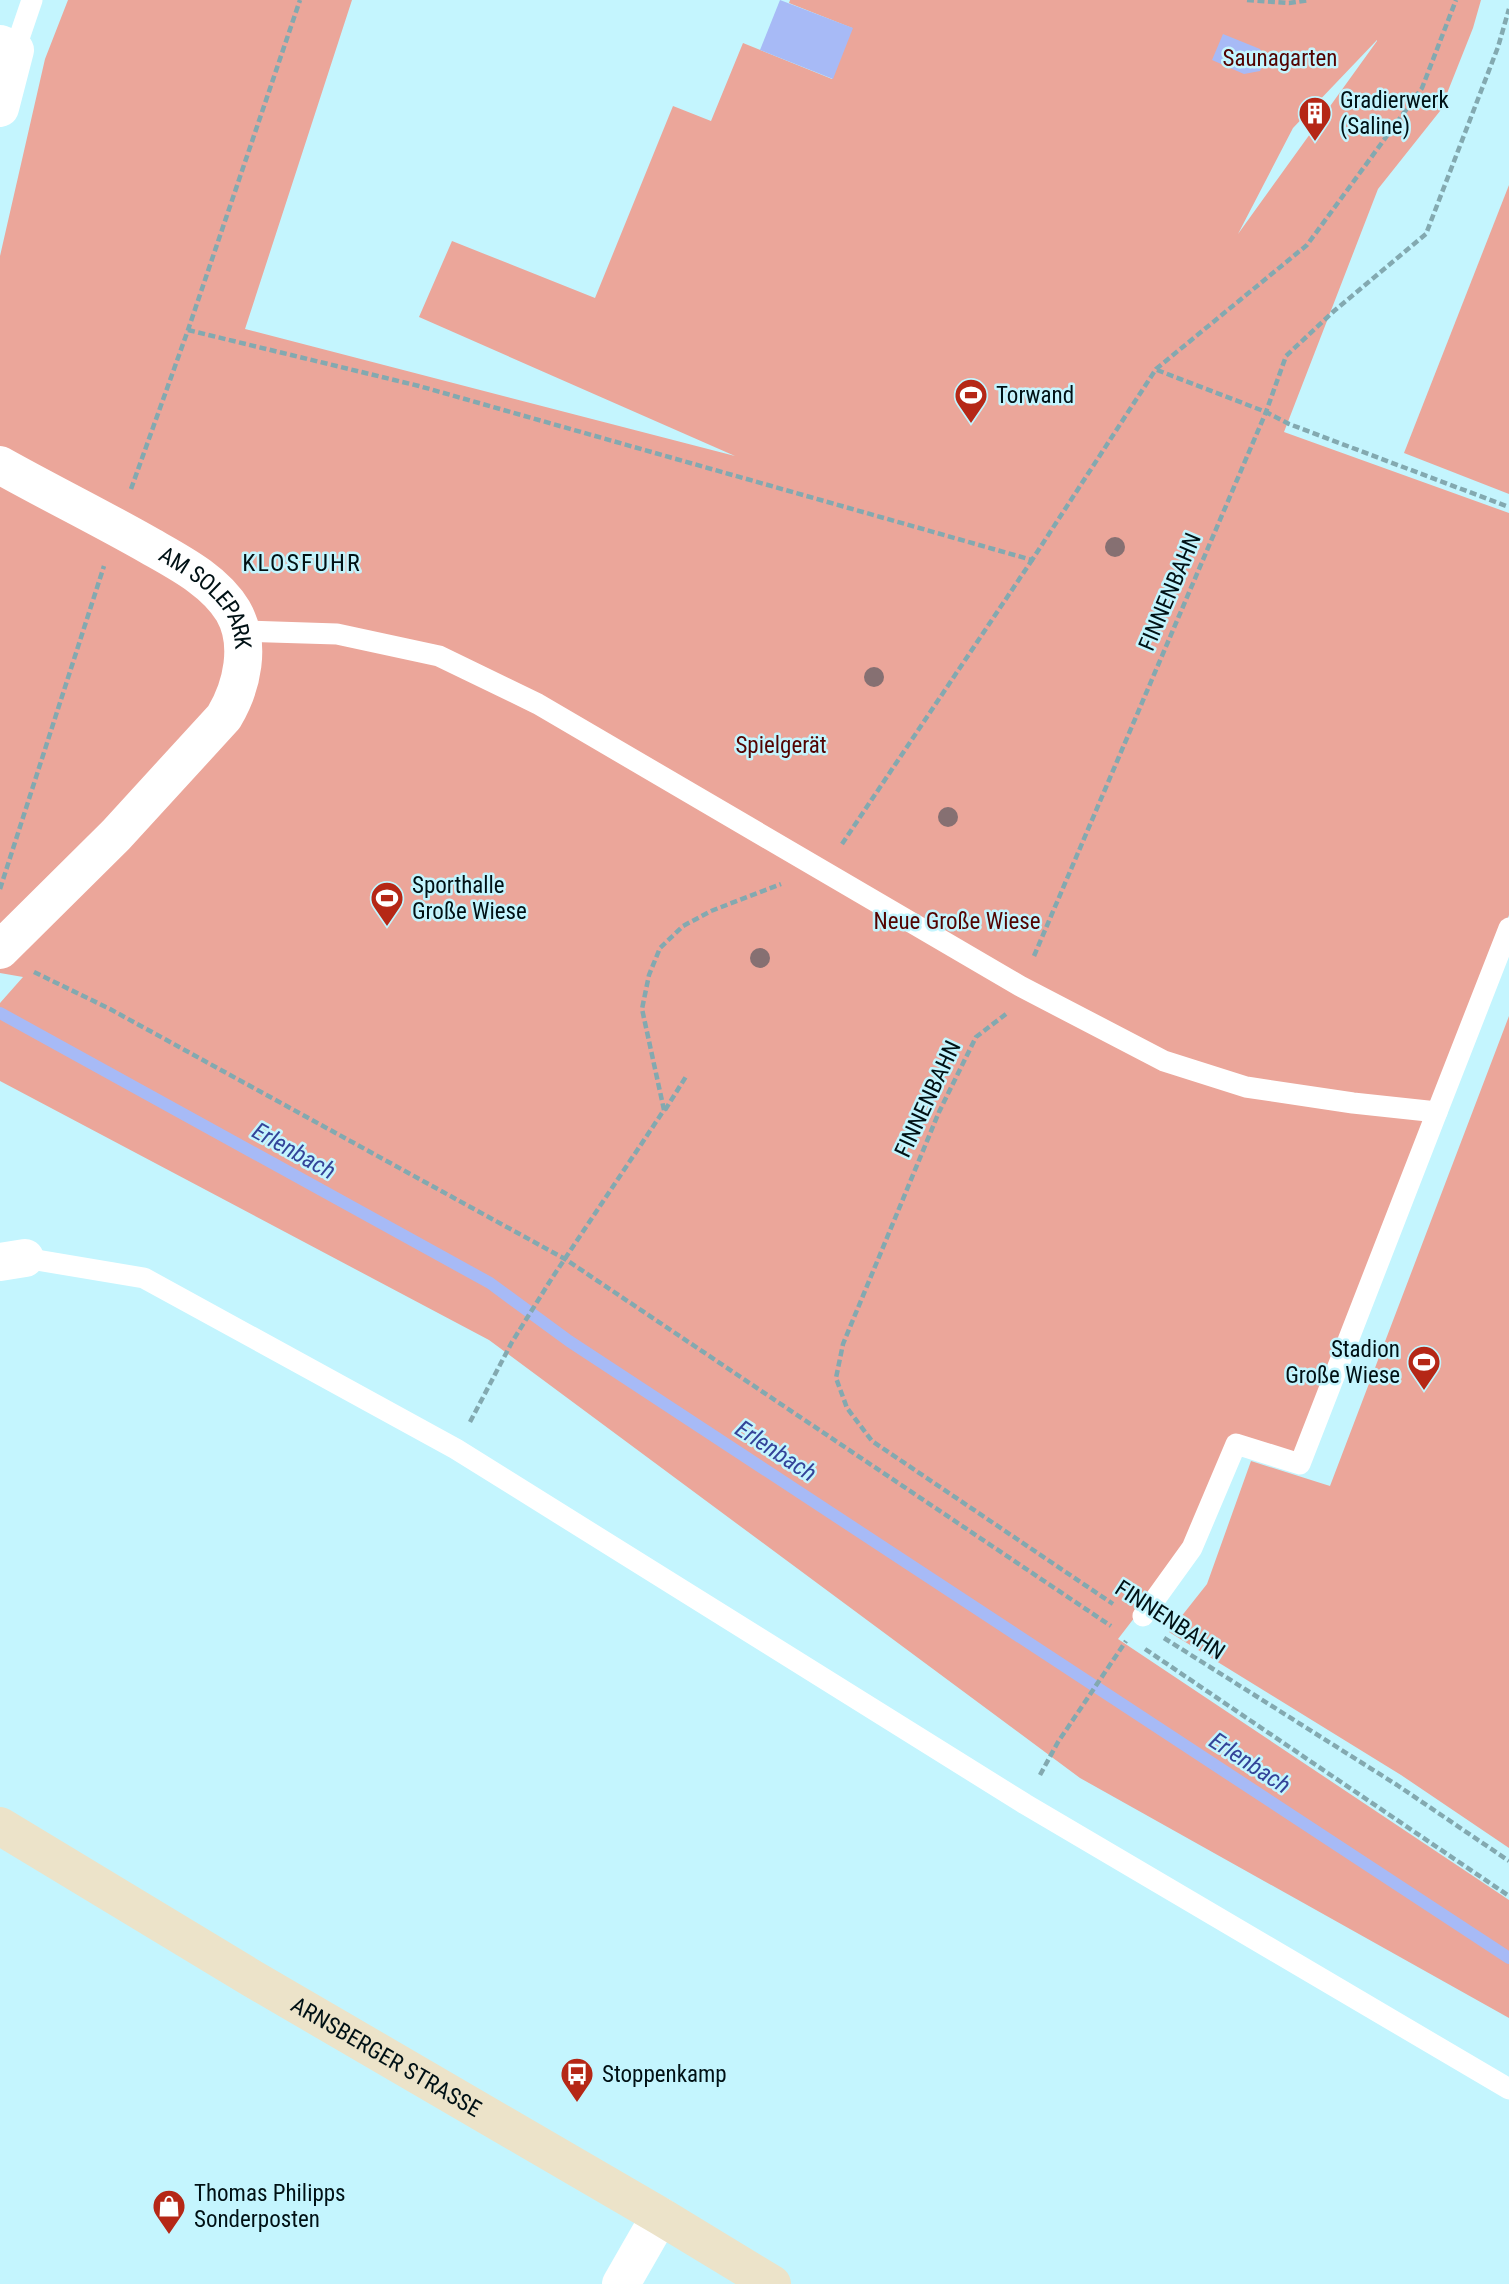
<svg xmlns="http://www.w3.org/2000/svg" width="1509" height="2284" font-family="'Roboto Condensed',sans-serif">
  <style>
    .green { fill: #eba69a; fill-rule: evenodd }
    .water { fill: #a7baf6 }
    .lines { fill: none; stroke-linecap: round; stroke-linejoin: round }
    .stream { stroke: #a7baf6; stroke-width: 12 }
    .path { stroke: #83a9b0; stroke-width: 4.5; stroke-dasharray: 7 3.5; stroke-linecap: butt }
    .lane { stroke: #fff; stroke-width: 21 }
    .street { stroke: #fff; stroke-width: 38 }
    .secondary { stroke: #ece3c9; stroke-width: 38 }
    .tree { fill: #867072 }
    .labels { text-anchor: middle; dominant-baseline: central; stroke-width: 5; stroke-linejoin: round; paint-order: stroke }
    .park-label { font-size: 23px; fill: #530300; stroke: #c4f5fe }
    .poi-label { font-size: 23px; fill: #001115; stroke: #c4f5fe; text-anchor: start }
    .street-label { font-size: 23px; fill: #001115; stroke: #c4f5fe }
    .neighbourhood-label { font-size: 24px; letter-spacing: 2px; fill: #001115; stroke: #c4f5fe }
    .water-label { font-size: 24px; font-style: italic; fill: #349; stroke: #c4f5fe }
  </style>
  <rect width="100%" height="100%" fill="#c4f5fe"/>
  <!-- green -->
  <g class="green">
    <path d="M68,0h284l-107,329 490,127 -316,-139 33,-76 143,57 78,-192 38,15 32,-78 89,36 20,-51 -63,-25 1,-3h691l-8,28 -33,83 -62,78 -94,243 225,81v402l-212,542 -64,-21 -45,112 -70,91 391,261v118l-429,-240 -591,-438 -489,-259v-78l23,-26 -23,-4v-717l45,-197zM1377,40v1l-139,193 55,-106z"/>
    <path d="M1509,185v309l-105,-41z"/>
    <path d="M1509,1016v832l-108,-73 -232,-143 38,-48 44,-123 79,25z"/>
  </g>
  <!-- water -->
  <g class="water">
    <path d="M780,0l73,28 -20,51 -73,-29z"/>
    <path d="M1223,34l37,15c5,8 4,14 0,22l-16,3 -32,-14z"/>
  </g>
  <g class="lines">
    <!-- stream -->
    <path class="stream" d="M0,1013l490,270 79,58 940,617"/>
    <!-- path -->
    <g class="path">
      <path d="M1247,0l42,3 20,-3"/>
      <path d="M188,330l231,56 613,174 124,-191 151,-124 115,-157 34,-88"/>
      <path d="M1157,370l109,42 23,12 220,83"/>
      <path d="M131,489l57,-159 112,-330"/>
      <path d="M842,844l190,-284"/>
      <path d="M0,889l104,-323"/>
      <path d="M1034,956l232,-544 20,-56 48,-45 92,-77 72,-187 11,-38"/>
      <path d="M34,972l76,37 455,250 546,367"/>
      <path d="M1006,1014l-30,23 -37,75 -96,232 -7,34 11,30 25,33 241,163"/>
      <path d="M665,1110l22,-35"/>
      <path d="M470,1422l42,-80 40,-64 112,-168 -22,-101 7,-34 11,-27 23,-22 28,-15 70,-27"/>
      <path d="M1164,1638l233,147 112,76"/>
      <path d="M1145,1649l364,247"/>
      <path d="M1040,1775l18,-33 68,-101"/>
    </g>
    <!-- lane -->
    <g class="lane">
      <path d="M15,50l17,-50"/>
      <path d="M242,631l95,3 102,22 99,48 482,282 144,75 82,26 107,16 84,9 72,-184"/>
      <path d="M25,1258l119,20 312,171 569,355 484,285"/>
      <path d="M1143,1616l49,-68 44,-104 64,20 137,-352"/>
    </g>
    <!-- street -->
    <g class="street">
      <path d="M0,44l15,6 -15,58"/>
      <path id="s1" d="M0,465c50,28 101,53 150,81 30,17 65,35 83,65 19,33 9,76 -9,106l-108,118 -116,115"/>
      <path d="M0,1262l25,-4"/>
      <path d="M621,2284l39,-68"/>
    </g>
    <!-- secondary -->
    <path class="secondary" id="s2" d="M0,1826l253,153 407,237 112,68"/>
  </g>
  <!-- trees -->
  <g class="tree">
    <circle cx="1115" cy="547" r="10"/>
    <circle cx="874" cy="677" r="10"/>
    <circle cx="948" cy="817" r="10"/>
    <circle cx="760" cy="958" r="10"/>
  </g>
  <!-- icons -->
  <defs>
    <symbol id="building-pin" viewBox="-11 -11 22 30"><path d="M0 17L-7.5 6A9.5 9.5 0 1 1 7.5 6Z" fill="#b52716" stroke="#c4f5fe"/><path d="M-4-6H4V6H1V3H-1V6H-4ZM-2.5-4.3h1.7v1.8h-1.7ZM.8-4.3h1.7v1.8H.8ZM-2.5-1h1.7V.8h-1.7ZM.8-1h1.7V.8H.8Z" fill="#fff"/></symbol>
    <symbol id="stadium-pin" viewBox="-11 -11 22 30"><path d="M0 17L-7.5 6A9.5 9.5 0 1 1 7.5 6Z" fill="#b52716" stroke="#c4f5fe"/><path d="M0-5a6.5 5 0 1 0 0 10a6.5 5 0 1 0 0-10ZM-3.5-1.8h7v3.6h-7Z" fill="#fff"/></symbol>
    <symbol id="bus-pin" viewBox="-11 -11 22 30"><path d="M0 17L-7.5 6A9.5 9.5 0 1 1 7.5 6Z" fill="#b52716" stroke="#c4f5fe"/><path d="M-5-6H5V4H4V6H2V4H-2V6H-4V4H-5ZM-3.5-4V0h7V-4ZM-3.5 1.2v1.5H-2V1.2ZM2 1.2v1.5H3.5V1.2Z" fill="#fff"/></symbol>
    <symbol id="shop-pin" viewBox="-11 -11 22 30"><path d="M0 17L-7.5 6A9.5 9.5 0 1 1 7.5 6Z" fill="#b52716" stroke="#c4f5fe"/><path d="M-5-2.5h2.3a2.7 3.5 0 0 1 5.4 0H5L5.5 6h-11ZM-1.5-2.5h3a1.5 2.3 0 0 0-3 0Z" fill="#fff"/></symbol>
  </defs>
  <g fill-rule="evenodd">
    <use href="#building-pin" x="1296" y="94" width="38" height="52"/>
    <use href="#stadium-pin" x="952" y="376" width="38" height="52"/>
    <use href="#stadium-pin" x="368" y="879" width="38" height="52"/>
    <use href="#stadium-pin" x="1405" y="1343" width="38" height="52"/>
    <use href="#bus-pin" x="558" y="2055" width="38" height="52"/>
    <use href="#shop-pin" x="150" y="2187" width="38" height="52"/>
  </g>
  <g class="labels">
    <!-- park labels -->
    <g class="park-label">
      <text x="1280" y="58">Saunagarten</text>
      <text x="781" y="745">Spielgerät</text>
      <text x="957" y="921">Neue Große Wiese</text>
    </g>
    <!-- poi labels -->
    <g class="poi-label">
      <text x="1340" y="100">Gradierwerk<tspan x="1340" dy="26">(Saline)</tspan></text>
      <text x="996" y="395">Torwand</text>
      <text x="412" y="885">Sporthalle<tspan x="412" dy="26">Große Wiese</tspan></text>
      <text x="1400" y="1349" text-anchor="end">Stadion<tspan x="1400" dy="26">Große Wiese</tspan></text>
      <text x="602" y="2074">Stoppenkamp</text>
      <text x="194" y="2193">Thomas Philipps<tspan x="194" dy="26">Sonderposten</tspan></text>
    </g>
    <!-- street labels -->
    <g class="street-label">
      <text transform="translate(1170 592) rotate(-67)">FINNENBAHN</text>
      <text stroke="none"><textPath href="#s1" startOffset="250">AM SOLEPARK</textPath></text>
      <text transform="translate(928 1099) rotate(-65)">FINNENBAHN</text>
      <text transform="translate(1170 1620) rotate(33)">FINNENBAHN</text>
      <text stroke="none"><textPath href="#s2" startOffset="450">ARNSBERGER STRASSE</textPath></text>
    </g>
    <!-- neighbourhood labels -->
    <g class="neighbourhood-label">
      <text x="302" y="563">KLOSFUHR</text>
    </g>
    <!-- water labels -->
    <g class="water-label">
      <text transform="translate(294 1151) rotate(29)">Erlenbach</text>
      <text transform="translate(776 1451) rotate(33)">Erlenbach</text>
      <text transform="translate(1250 1763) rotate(33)">Erlenbach</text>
    </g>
  </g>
</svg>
